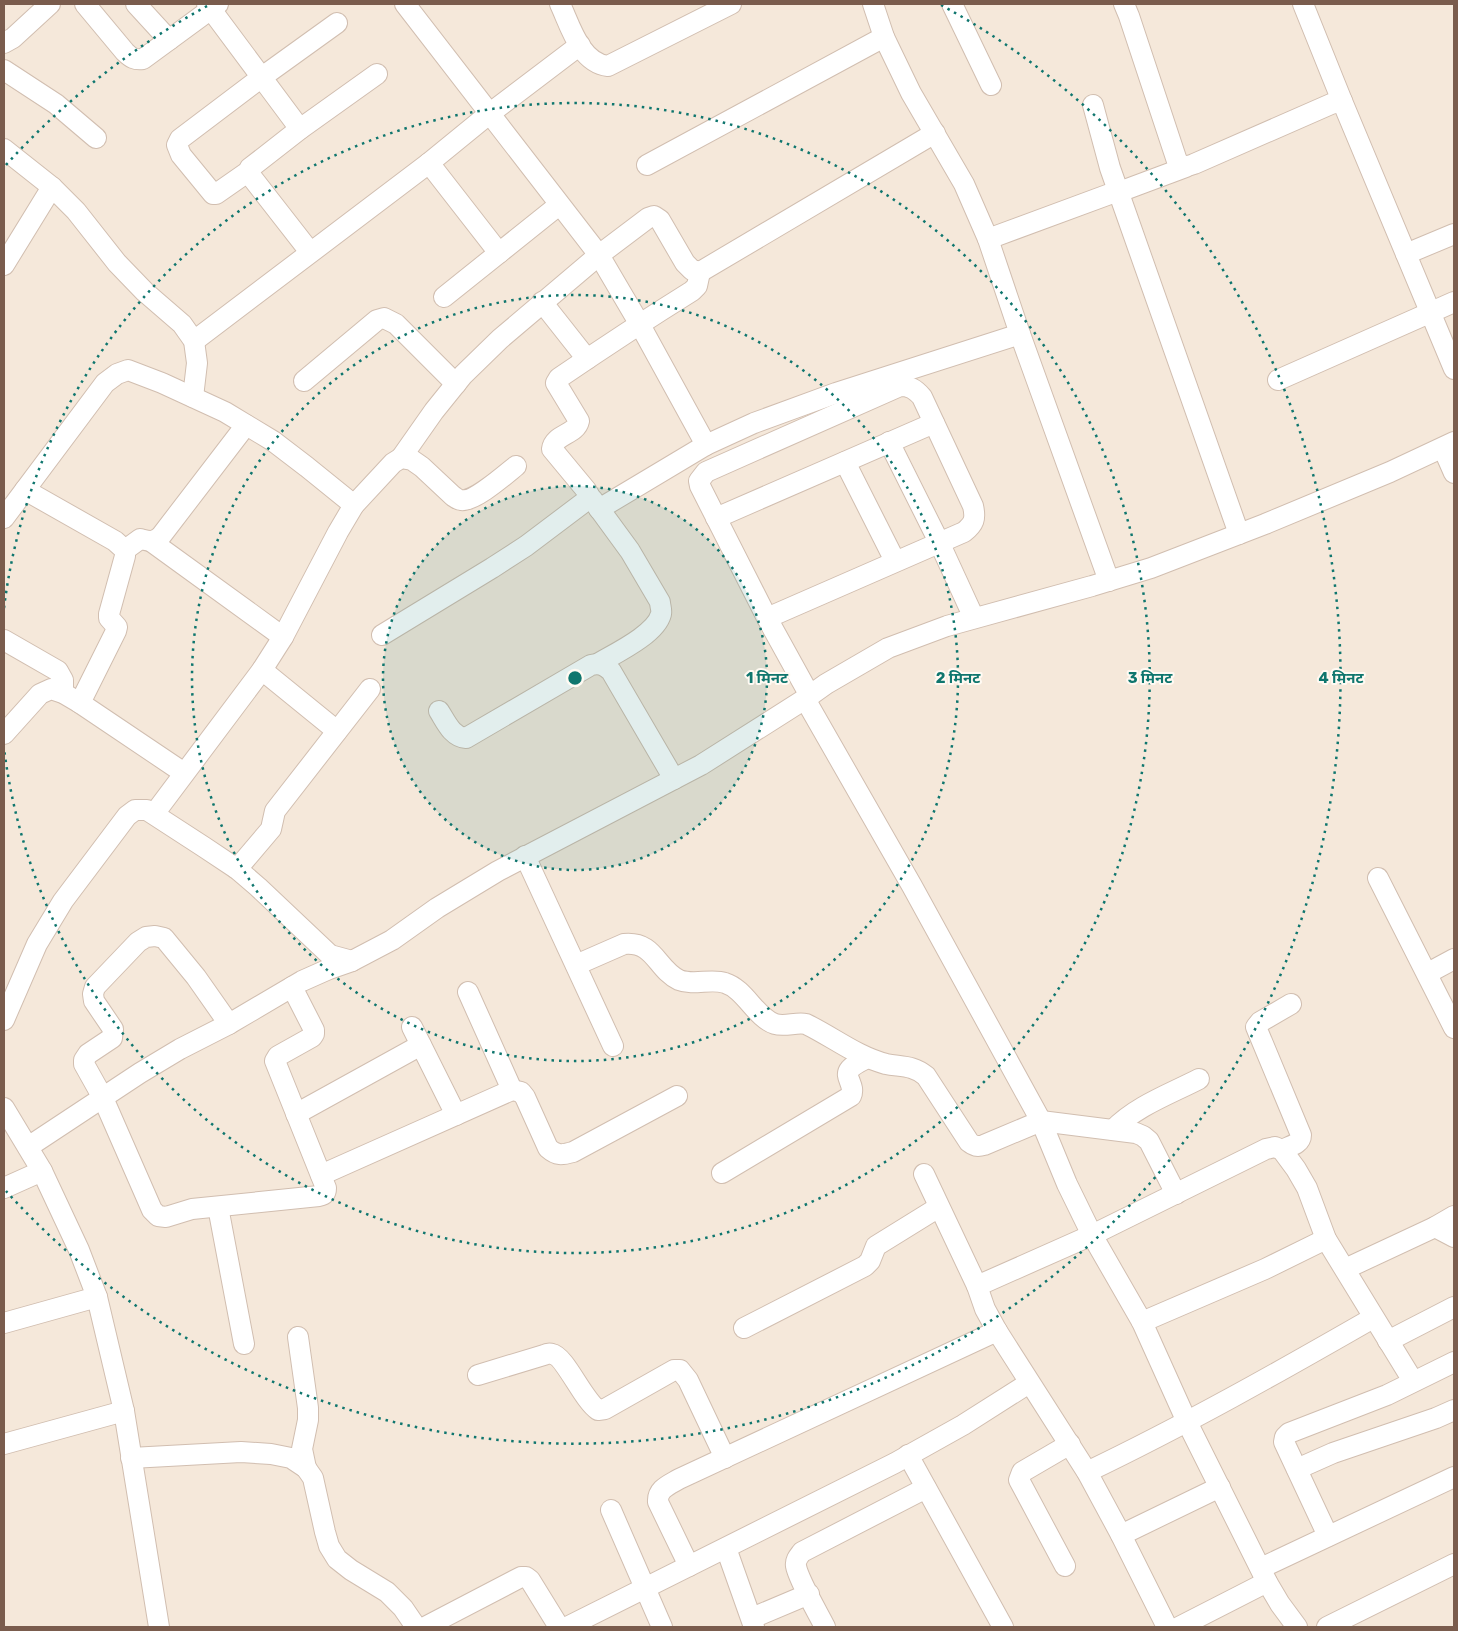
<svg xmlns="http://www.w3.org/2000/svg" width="1458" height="1631" font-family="Rubik,'Noto Sans Devanagari',sans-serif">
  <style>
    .residential { fill: #f5e8da }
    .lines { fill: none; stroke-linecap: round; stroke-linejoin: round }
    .minor-casing { stroke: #d1beb0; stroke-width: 22 }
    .minor { stroke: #fff; stroke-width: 20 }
    .ring { fill: none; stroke: #0f766e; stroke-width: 2.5; stroke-dasharray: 2.5 5 }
    .centre { fill: #0f766e; stroke: #fffaf3; stroke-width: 2.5 }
    .ring-label { font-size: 15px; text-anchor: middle; font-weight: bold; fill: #0f766e; stroke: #fffaf3; stroke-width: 4; stroke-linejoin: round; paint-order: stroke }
  </style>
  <rect width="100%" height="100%" fill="#fdf6ec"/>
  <!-- residential -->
  <rect class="residential" x="4" y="4" width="1450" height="1623"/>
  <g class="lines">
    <defs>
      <g id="minor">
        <path d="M85,4l40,48c6,6 10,8 18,7l75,-55"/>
        <path d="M136,4l33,36"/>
        <path d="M207,4l93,125"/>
        <path d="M405,4l194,251 40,68 67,122"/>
        <path d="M560,4c10,21 20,59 48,62l123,-62"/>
        <path d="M873,4l11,33 27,56 53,91 24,55 32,95 89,247"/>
        <path d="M952,4l39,81"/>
        <path d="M1124,4l5,12 48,145c6,6 9,6 17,3l137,-60 11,-3"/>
        <path d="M1303,4l39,97 112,268"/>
        <path d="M4,43l9,-5 37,-34"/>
        <path d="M4,70l52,34 40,34"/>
        <path d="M1093,105l17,63 129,366"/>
        <path d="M4,149l48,38 24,24 41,52 28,29 37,32 12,17 3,22 -4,34"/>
        <path d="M429,163l70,90"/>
        <path d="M647,165l237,-128"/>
        <path d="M249,171l-33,23h-3l-32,-39 -4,-10 3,-6 82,-62 75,-54"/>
        <path d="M1119,192l67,-25"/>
        <path d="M988,239l130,-48"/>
        <path d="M310,252l-60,-77v-7l50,-39 77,-55"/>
        <path d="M1406,254l48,-20"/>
        <path d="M4,265l48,-78"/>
        <path d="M444,297l115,-92"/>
        <path d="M542,302l45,57"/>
        <path d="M194,341l235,-178 60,-49 91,-69"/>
        <path d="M1278,380l176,-78"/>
        <path d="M304,381l73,-61 7,-2 12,6 60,60"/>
        <path d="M889,442l50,100 35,76"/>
        <path d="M1443,448l11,25"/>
        <path d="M401,458l33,-47 29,-36 37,-36 99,-84 49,-37 6,-2 6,4 25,43 7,7 8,2 235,-139"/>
        <path d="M845,462l50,99"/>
        <path d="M25,490l90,51 10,9v6l-16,58v4l8,9 -1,4 -36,72"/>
        <path d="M592,499l38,52 30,51c0,4 2,8 1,12 -5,20 -45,39 -62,49"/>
        <path d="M599,509l107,-64 48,-22 82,-30 184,-59"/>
        <path d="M4,518l101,-135 12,-9 11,-4 34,13 63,29 48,29 34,26 47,38"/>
        <path d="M716,518l218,-95"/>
        <path d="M152,542l131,95"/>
        <path d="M125,550l15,-11c9,2 13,4 21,-3l85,-111"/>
        <path d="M767,618l197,-86c10,-8 12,-13 9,-26l-51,-109c-7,-8 -12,-11 -22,-11l-194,86 -7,9 1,5 67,132 43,78"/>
        <path d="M382,635l110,-67 34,-22 61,-46 2,-5 -3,-5 -34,-41c2,-15 24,-14 27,-28l-23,-38 3,-5c44,-30 88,-59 133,-87l5,-5 3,-14"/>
        <path d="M4,640l54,31 5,9v13"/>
        <path d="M262,670l75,61"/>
        <path d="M805,699l107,187 129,235 26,63 25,51 50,87 45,100 80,160 13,22 17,23"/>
        <path d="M439,711c7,11 13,26 27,27l125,-73c9,-2 13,0 20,6l63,108"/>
        <path d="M4,734l36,-40 11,-5 12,4 17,10 104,70"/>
        <path d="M154,814l108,-144 21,-33 55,-105 16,-27 39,-42 8,-5 11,2 10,7 31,29c3,2 5,4 8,4 12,3 45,-26 55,-34"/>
        <path d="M525,856l88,190"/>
        <path d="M237,869l34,-40 4,-18 95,-122"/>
        <path d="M1378,878l76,150"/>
        <path d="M576,965l48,-21c31,-3 32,25 55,36 15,6 32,-2 46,3 20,6 31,35 50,41 10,3 21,-2 31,0 27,13 50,32 80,40 15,3 27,1 40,12l43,66c5,4 8,5 15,3l57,-24 95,12 7,3 6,5 27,53"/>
        <path d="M1428,973l26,-14"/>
        <path d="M468,992l44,98"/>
        <path d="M4,1020l33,-76 26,-43 64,-85 8,-6h12l57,37 33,22 21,18 72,68 22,6 40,-21 45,-32 61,-37 203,-106 104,-66 21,-15 62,-36 59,-22 145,-40 59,-18 114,-44 125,-52 64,-30"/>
        <path d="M229,1024l-33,-47 -32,-39 -9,-2 -9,1 -8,5 -43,45 -2,7 1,7 19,28 -1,9 -24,16 -4,6v4l19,34 49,112 6,6 8,1 26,-8 127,-13c5,-1 7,-3 7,-8l-51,-127 3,-5 34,-19 2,-3v-4l-22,-43"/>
        <path d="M412,1027l44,88"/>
        <path d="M4,1108l38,63 37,79 18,47 27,114 35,216"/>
        <path d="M296,1114l125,-69"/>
        <path d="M1113,1130c23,-24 57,-36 86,-51"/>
        <path d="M28,1147l112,-74 40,-24 49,-25 73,-43 27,-12 23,-8"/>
        <path d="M1282,1150c8,-4 19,-6 19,-15l-45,-108 4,-5 31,-18"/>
        <path d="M722,1173l129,-77c5,-11 -8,-19 -1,-27 4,-5 12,-8 17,-11"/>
        <path d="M924,1174l53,112 8,23 12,22 90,141 34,63 46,92"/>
        <path d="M321,1175l191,-85 9,2 4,5 23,51c9,8 14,7 25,4l104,-56"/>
        <path d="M4,1188l38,-17"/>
        <path d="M218,1207l26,137"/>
        <path d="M1435,1227l19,10"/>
        <path d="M1345,1269l90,-42 19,-11"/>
        <path d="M977,1286l115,-51 174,-86 9,-2 7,3 14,19 11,19 19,51 87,142"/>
        <path d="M1142,1322l123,-53 61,-30"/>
        <path d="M4,1323l93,-26"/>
        <path d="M744,1328l121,-62 5,-5 6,-15 63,-39"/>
        <path d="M298,1337l10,71v12l-6,29 4,19"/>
        <path d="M1388,1341l66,-34"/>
        <path d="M478,1375l66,-20c2,-1 5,-2 8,-1 13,2 31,46 46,56l7,-1 69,-39h6l8,10 37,78"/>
        <path d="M4,1444l120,-33"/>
        <path d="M908,1455l95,172"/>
        <path d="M131,1458l110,-6 30,2 20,4 15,10 7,10 12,54 4,14 8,13 14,11 36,22 16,16 13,19"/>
        <path d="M1297,1469l36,-16 103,-35 18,-8"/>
        <path d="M1087,1472c98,-47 192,-100 286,-154"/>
        <path d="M611,1510l51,117"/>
        <path d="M1121,1535l99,-48"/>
        <path d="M1328,1536l-44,-94 1,-5 4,-4 98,-38 67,-33"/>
        <path d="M726,1548l28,79"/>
        <path d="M689,1566l-31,-64c-1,-13 11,-17 21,-23l318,-148"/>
        <path d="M1065,1566l-46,-86 3,-8 48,-28"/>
        <path d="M1261,1568l193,-91"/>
        <path d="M752,1618l57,-24"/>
        <path d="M425,1627l96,-50h5l4,3 29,47"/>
        <path d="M567,1627l328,-164 68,-38 66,-42"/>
        <path d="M825,1627c-7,-14 -27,-48 -29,-61 -1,-6 3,-10 6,-14l124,-64"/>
        <path d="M1179,1627l88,-45"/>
        <path d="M1327,1627l127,-63"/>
      </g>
    </defs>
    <!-- minor casing -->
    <use href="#minor" class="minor-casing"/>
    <!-- minor -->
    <use href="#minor" class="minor"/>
  </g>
  <!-- distance rings -->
  <circle cx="575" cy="678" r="192" fill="#0f766e" fill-opacity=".12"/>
  <g class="ring">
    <circle cx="575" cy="678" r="192"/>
    <circle cx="575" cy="678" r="383"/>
    <path d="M4 608A575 575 0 1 1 4 748"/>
    <path d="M6 165A766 766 0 0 1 209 5M941 5A766 766 0 1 1 6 1191"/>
  </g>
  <circle cx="575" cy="678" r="8" class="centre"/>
  <g class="ring-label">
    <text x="767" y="683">1 मिनट</text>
    <text x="958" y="683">2 मिनट</text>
    <text x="1150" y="683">3 मिनट</text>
    <text x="1341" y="683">4 मिनट</text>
  </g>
  <!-- border -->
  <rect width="1458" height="1631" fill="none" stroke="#7a5c4d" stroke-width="10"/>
</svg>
